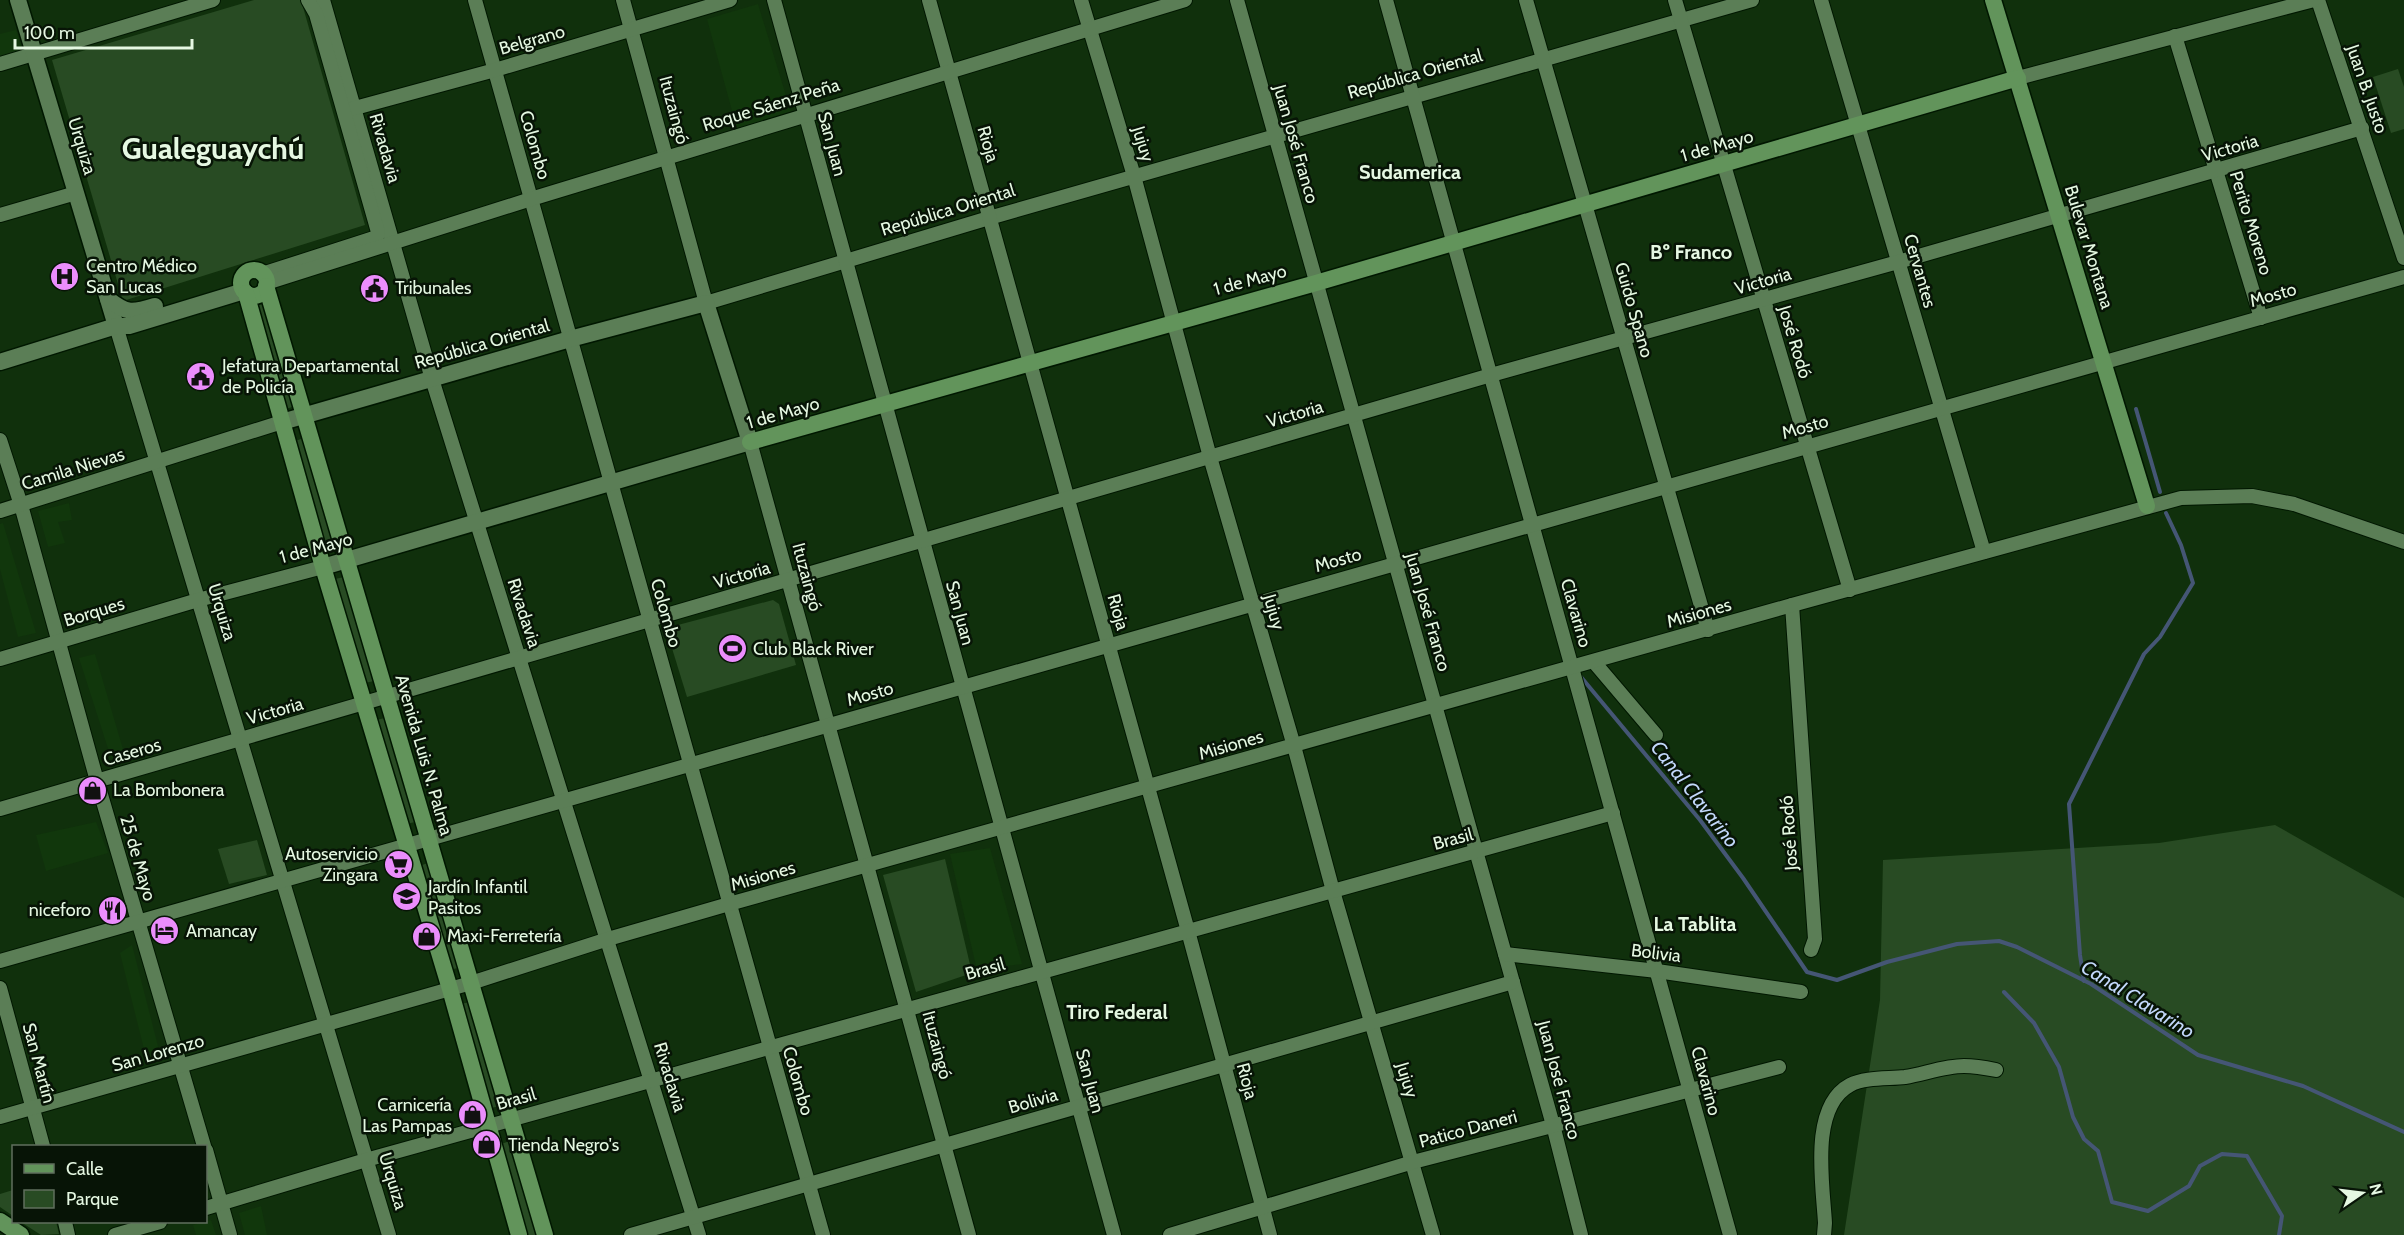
<svg xmlns="http://www.w3.org/2000/svg" width="2404" height="1235" font-family="Cabin,sans-serif">
  <style>
    .built { fill: #11370c }
    .green { fill: #284b23 }
    .lines { fill: none; stroke-linecap: round; stroke-linejoin: round }
    .stream { stroke: #455675; stroke-width: 4 }
    .minor-casing { stroke: #001700; stroke-width: 16 }
    .tertiary-casing { stroke: #001700; stroke-width: 19 }
    .secondary-casing { stroke: #001700; stroke-width: 19 }
    .minor { stroke: #5b7e56; stroke-width: 14 }
    .tertiary { stroke: #5b7e56; stroke-width: 16 }
    .secondary { stroke: #62945b; stroke-width: 16 }
    .labels { text-anchor: middle; dominant-baseline: central; stroke-width: 5; stroke-linejoin: round; paint-order: stroke }
    .street-label { font-size: 18px; fill: #e5f8e2; stroke: #071406 }
    .poi-label { font-size: 18px; fill: #e5f8e2; stroke: #071406; text-anchor: start }
    .neighbourhood-label { font-size: 20px; font-weight: bold; fill: #e5f8e2; stroke: #071406 }
    .water-label { font-size: 20px; font-style: italic; fill: #c3d8fb; stroke: #071406 }
    .town-label { font-size: 30px; font-weight: bold; fill: #e5f8e2; stroke: #071406 }
  </style>
  <rect width="100%" height="100%" fill="#10300c"/>
  <!-- built -->
  <g class="built">
    <path d="M758,4l33,108 -54,17 -30,-110z"/>
    <path d="M16,30l6,20 -22,7v-23z"/>
    <path d="M69,503l3,17 -14,2 7,21 -17,4 -10,-36z"/>
    <path d="M3,523l33,110 -18,4 -18,-68v-45z"/>
    <path d="M95,654l30,102 -14,2 -32,-100z"/>
    <path d="M96,822l12,31 -62,18 -10,-36z"/>
    <path d="M990,848l32,116 -45,6 -27,-116z"/>
    <path d="M132,945l27,105 -14,3 -25,-100z"/>
    <path d="M261,1206l6,29h-22l-6,-22z"/>
    <path d="M211,1220l5,15h-20l-3,-10z"/>
  </g>
  <!-- green -->
  <g class="green">
    <path d="M254,0h47l64,225 -242,76 -71,-241z"/>
    <path d="M2398,69l6,18v42l-13,4 -18,-56z"/>
    <path d="M264,302l31,104 -9,3 -31,-104z"/>
    <path d="M304,438l31,104 -9,3 -31,-104z"/>
    <path d="M344,577l30,104 -9,2 -30,-104z"/>
    <path d="M773,600l6,4 17,61 -109,32 -20,-65 7,-6z"/>
    <path d="M385,718l30,104 -9,2 -30,-104z"/>
    <path d="M2275,825l129,73v337h-560l36,-235 3,-140 276,-17z"/>
    <path d="M257,840l10,35 -38,9 -11,-35z"/>
    <path d="M945,859l27,114 -56,19 -33,-117z"/>
    <path d="M428,863l30,105 -9,2 -30,-104z"/>
    <path d="M470,1002l30,104 -9,2 -30,-104z"/>
    <path d="M510,1141l27,94h-10l-26,-91z"/>
    <path d="M13,1190h1l-1,26 -13,-9v-13z"/>
    <path d="M21,1222h35l3,12 -18,1z"/>
  </g>
  <g class="lines">
    <!-- stream -->
    <g class="stream">
      <path d="M2136,409l24,83"/>
      <path d="M1581,677l119,143 43,58 64,94 30,8 50,-18 70,-18 42,-3 18,6 74,37 107,71 105,31 101,46"/>
      <path d="M2084,981l-4,-26 -11,-151 75,-150 16,-17 33,-54 -12,-38 -15,-32"/>
      <path d="M2004,992l30,31 25,44 14,50 11,22 14,12 14,51 36,9 41,-25 11,-20 22,-12 25,2 35,60 -3,19"/>
    </g>
    <defs>
      <g id="minor">
        <path d="M323,0l109,379 267,856"/>
        <path d="M475,0l348,1235"/>
        <path d="M623,0l83,303 283,-85 763,-218"/>
        <path d="M774,0l340,1235"/>
        <path d="M929,0l259,931 82,304"/>
        <path d="M1081,0l53,176 76,281 84,289 39,145 100,344"/>
        <path d="M1237,0l316,1125 28,110"/>
        <path d="M1386,0l344,1235"/>
        <path d="M1526,0l182,630"/>
        <path d="M1675,0l175,590"/>
        <path d="M1821,0l163,552"/>
        <path d="M2318,0l86,258"/>
        <path d="M2175,36l86,282"/>
        <path d="M0,64l213,-64"/>
        <path d="M2018,78l296,-78"/>
        <path d="M344,111l151,-41 235,-70"/>
        <path d="M0,215l76,-22"/>
        <path d="M262,274l115,-37 1,-5 -62,-218 -8,-14"/>
        <path d="M266,283l265,-84 654,-199"/>
        <path d="M116,326l273,909"/>
        <path d="M0,440l21,65 76,276 107,365"/>
        <path d="M750,442l219,793"/>
        <path d="M0,511l282,-89"/>
        <path d="M1792,605l23,334 -4,11"/>
        <path d="M0,659l198,-59 125,-33"/>
        <path d="M1594,662l62,73"/>
        <path d="M0,809l1491,-434 407,-113 464,-134"/>
        <path d="M1505,954l152,17 144,21"/>
        <path d="M0,961l2404,-684"/>
        <path d="M0,988l43,158"/>
        <path d="M0,1117l471,-134 137,-44 121,-35 1063,-299 389,-107 71,-2 42,8 110,38"/>
        <path d="M206,1150l24,85"/>
        <path d="M206,1208l160,-48 1247,-347"/>
        <path d="M65,1222l3,13"/>
        <path d="M115,1235l45,-13"/>
        <path d="M631,1235l882,-253"/>
        <path d="M1170,1235l243,-73 366,-95"/>
        <path d="M1824,1235l1,-12c-2,-38 -16,-116 25,-138 15,-8 39,-6 55,-8 19,-3 40,-11 59,-11 11,0 22,2 32,4"/>
      </g>
      <g id="tertiary">
        <path d="M18,0l98,326"/>
        <path d="M108,299c19,15 24,14 47,7"/>
        <path d="M0,362l116,-36h13l115,-35"/>
        <path d="M282,422l288,-83 136,-36 44,139 -427,125"/>
      </g>
      <g id="secondary">
        <path d="M1993,0l154,506"/>
        <circle cx="254" cy="283" r="13"/>
        <path d="M266,286l279,949"/>
        <path d="M246,293l77,274 127,422 69,246"/>
        <path d="M750,442l566,-159 702,-205"/>
        <path d="M0,1221l21,14"/>
      </g>
    </defs>
    <!-- minor casing -->
    <use href="#minor" class="minor-casing"/>
    <!-- tertiary casing -->
    <use href="#tertiary" class="tertiary-casing"/>
    <!-- secondary casing -->
    <use href="#secondary" class="secondary-casing"/>
    <!-- minor -->
    <use href="#minor" class="minor"/>
    <!-- tertiary -->
    <use href="#tertiary" class="tertiary"/>
    <!-- secondary -->
    <use href="#secondary" class="secondary"/>
  </g>
  <!-- icons -->
  <defs>
    <symbol id="hospital-disc" viewBox="-11 -11 22 22"><circle r="9.5" fill="#eb8dfc" stroke="#071406"/><path d="M-5-5h3v3.5h4V-5h3V5h-3V1.5h-4V5h-3Z" fill="#111"/></symbol>
    <symbol id="civic-disc" viewBox="-11 -11 22 22"><circle r="9.5" fill="#eb8dfc" stroke="#071406"/><path d="M-.6-6.5H3V-4.5H.6V-3L4-1V1h2V6H-6V1h2V-1L-.6-3ZM-1.2 2.5V6h2.4V2.5Z" fill="#111"/></symbol>
    <symbol id="stadium-disc" viewBox="-11 -11 22 22"><circle r="9.5" fill="#eb8dfc" stroke="#071406"/><path d="M0-5a6.5 5 0 1 0 0 10a6.5 5 0 1 0 0-10ZM-3.5-1.8h7v3.6h-7Z" fill="#111"/></symbol>
    <symbol id="shop-disc" viewBox="-11 -11 22 22"><circle r="9.5" fill="#eb8dfc" stroke="#071406"/><path d="M-5-2.5h2.3a2.7 3.5 0 0 1 5.4 0H5L5.5 6h-11ZM-1.5-2.5h3a1.5 2.3 0 0 0-3 0Z" fill="#111"/></symbol>
    <symbol id="supermarket-disc" viewBox="-11 -11 22 22"><circle r="9.5" fill="#eb8dfc" stroke="#071406"/><path d="M-6-5.5h2.5l.6 2H6L4.5 2H-2.5L-4.4-4H-6ZM-1.5 3.2a1.3 1.3 0 1 0 .1 0ZM3 3.2a1.3 1.3 0 1 0 .1 0Z" fill="#111"/></symbol>
    <symbol id="school-disc" viewBox="-11 -11 22 22"><circle r="9.5" fill="#eb8dfc" stroke="#071406"/><path d="M0-5L7-2L0 1L-7-2ZM-4 1L0 2.5L4 1V4Q0 6-4 4Z" fill="#111"/></symbol>
    <symbol id="restaurant-disc" viewBox="-11 -11 22 22"><circle r="9.5" fill="#eb8dfc" stroke="#071406"/><path d="M-5-6h1v4h1v-4h1v4h1v-4h1v5L-1.5 .5V6h-2V.5L-5-1ZM5-6V6H3V1.5H1.5Q1.5-4 5-6Z" fill="#111"/></symbol>
    <symbol id="hotel-disc" viewBox="-11 -11 22 22"><circle r="9.5" fill="#eb8dfc" stroke="#071406"/><path d="M-6-4.5h1.5V1H6V5H4.5V3h-9V5H-6ZM-4 0a1.8 1.8 0 1 1 3.6 0ZM.5 0V-2.5h3Q6-2.5 6 0Z" fill="#111"/></symbol>
  </defs>
  <g fill-rule="evenodd">
    <use href="#hospital-disc" x="48" y="260" width="33" height="33"/>
    <use href="#civic-disc" x="358" y="272" width="33" height="33"/>
    <use href="#civic-disc" x="184" y="360" width="33" height="33"/>
    <use href="#stadium-disc" x="716" y="632" width="33" height="33"/>
    <use href="#shop-disc" x="76" y="774" width="33" height="33"/>
    <use href="#supermarket-disc" x="382" y="848" width="33" height="33"/>
    <use href="#school-disc" x="390" y="880" width="33" height="33"/>
    <use href="#restaurant-disc" x="96" y="894" width="33" height="33"/>
    <use href="#hotel-disc" x="148" y="914" width="33" height="33"/>
    <use href="#shop-disc" x="410" y="920" width="33" height="33"/>
    <use href="#shop-disc" x="456" y="1098" width="33" height="33"/>
    <use href="#shop-disc" x="470" y="1128" width="33" height="33"/>
  </g>
  <g class="labels">
    <!-- street labels -->
    <g class="street-label">
      <text transform="translate(532 40) rotate(-16)">Belgrano</text>
      <text transform="translate(1415 74) rotate(-16)">República Oriental</text>
      <text transform="translate(2367 89) rotate(71)">Juan B. Justo</text>
      <text transform="translate(771 105) rotate(-17)">Roque Sáenz Peña</text>
      <text transform="translate(674 110) rotate(75)">Ituzaingó</text>
      <text transform="translate(832 144) rotate(75)">San Juan</text>
      <text transform="translate(988 144) rotate(74)">Rioja</text>
      <text transform="translate(1143 144) rotate(73)">Jujuy</text>
      <text transform="translate(1296 144) rotate(74)">Juan José Franco</text>
      <text transform="translate(535 145) rotate(74)">Colombo</text>
      <text transform="translate(82 146) rotate(73)">Urquiza</text>
      <text transform="translate(1717 146) rotate(-16)">1 de Mayo</text>
      <text transform="translate(385 148) rotate(74)">Rivadavia</text>
      <text transform="translate(2230 148) rotate(-16)">Victoria</text>
      <text transform="translate(948 210) rotate(-17)">República Oriental</text>
      <text transform="translate(2251 223) rotate(73)">Perito Moreno</text>
      <text transform="translate(2089 247) rotate(73)">Bulevar Montana</text>
      <text transform="translate(1920 271) rotate(74)">Cervantes</text>
      <text transform="translate(1250 280) rotate(-15)">1 de Mayo</text>
      <text transform="translate(1763 281) rotate(-16)">Victoria</text>
      <text transform="translate(2273 295) rotate(-16)">Mosto</text>
      <text transform="translate(1634 310) rotate(74)">Guido Spano</text>
      <text transform="translate(1795 342) rotate(73)">José Rodó</text>
      <text transform="translate(482 344) rotate(-16)">República Oriental</text>
      <text transform="translate(783 413) rotate(-16)">1 de Mayo</text>
      <text transform="translate(1295 414) rotate(-16)">Victoria</text>
      <text transform="translate(1805 427) rotate(-16)">Mosto</text>
      <text transform="translate(73 469) rotate(-17)">Camila Nievas</text>
      <text transform="translate(316 548) rotate(-15)">1 de Mayo</text>
      <text transform="translate(1338 560) rotate(-16)">Mosto</text>
      <text transform="translate(742 575) rotate(-16)">Victoria</text>
      <text transform="translate(807 577) rotate(75)">Ituzaingó</text>
      <text transform="translate(94 612) rotate(-17)">Borques</text>
      <text transform="translate(222 612) rotate(73)">Urquiza</text>
      <text transform="translate(1118 612) rotate(74)">Rioja</text>
      <text transform="translate(1274 612) rotate(74)">Jujuy</text>
      <text transform="translate(1428 612) rotate(74)">Juan José Franco</text>
      <text transform="translate(524 613) rotate(72)">Rivadavia</text>
      <text transform="translate(666 613) rotate(74)">Colombo</text>
      <text transform="translate(960 613) rotate(75)">San Juan</text>
      <text transform="translate(1576 613) rotate(74)">Clavarino</text>
      <text transform="translate(1699 613) rotate(-16)">Misiones</text>
      <text transform="translate(870 694) rotate(-16)">Mosto</text>
      <text transform="translate(275 711) rotate(-16)">Victoria</text>
      <text transform="translate(1231 745) rotate(-16)">Misiones</text>
      <text transform="translate(132 752) rotate(-16)">Caseros</text>
      <text transform="translate(424 755) rotate(74)">Avenida Luis N. Palma</text>
      <text transform="translate(1789 833) rotate(-94)">José Rodó</text>
      <text transform="translate(1453 839) rotate(-15)">Brasil</text>
      <text transform="translate(138 858) rotate(74)">25 de Mayo</text>
      <text transform="translate(763 876) rotate(-16)">Misiones</text>
      <text transform="translate(1656 953) rotate(7)">Bolivia</text>
      <text transform="translate(985 969) rotate(-16)">Brasil</text>
      <text transform="translate(937 1045) rotate(75)">Ituzaingó</text>
      <text transform="translate(158 1053) rotate(-16)">San Lorenzo</text>
      <text transform="translate(39 1063) rotate(75)">San Martín</text>
      <text transform="translate(670 1077) rotate(73)">Rivadavia</text>
      <text transform="translate(1407 1080) rotate(73)">Jujuy</text>
      <text transform="translate(1559 1080) rotate(75)">Juan José Franco</text>
      <text transform="translate(798 1081) rotate(74)">Colombo</text>
      <text transform="translate(1090 1081) rotate(75)">San Juan</text>
      <text transform="translate(1247 1081) rotate(75)">Rioja</text>
      <text transform="translate(1706 1081) rotate(75)">Clavarino</text>
      <text transform="translate(516 1099) rotate(-16)">Brasil</text>
      <text transform="translate(1033 1101) rotate(-16)">Bolivia</text>
      <text transform="translate(1468 1129) rotate(-15)">Patico Daneri</text>
      <text transform="translate(393 1181) rotate(73)">Urquiza</text>
    </g>
    <!-- poi labels -->
    <g class="poi-label">
      <text x="86" y="266">Centro Médico<tspan x="86" dy="21">San Lucas</tspan></text>
      <text x="395" y="288">Tribunales</text>
      <text x="222" y="366">Jefatura Departamental<tspan x="222" dy="21">de Policía</tspan></text>
      <text x="753" y="649">Club Black River</text>
      <text x="113" y="790">La Bombonera</text>
      <text x="378" y="854" text-anchor="end">Autoservicio<tspan x="378" dy="21">Zingara</tspan></text>
      <text x="428" y="887">Jardín Infantil<tspan x="428" dy="21">Pasitos</tspan></text>
      <text x="91" y="910" text-anchor="end">niceforo</text>
      <text x="186" y="931">Amancay</text>
      <text x="447" y="936">Maxi-Ferretería</text>
      <text x="452" y="1105" text-anchor="end">Carnicería<tspan x="452" dy="21">Las Pampas</tspan></text>
      <text x="508" y="1145">Tienda Negro's</text>
    </g>
    <!-- neighbourhood labels -->
    <g class="neighbourhood-label">
      <text x="1410" y="172">Sudamerica</text>
      <text x="1691" y="252">Bº Franco</text>
      <text x="1695" y="924">La Tablita</text>
      <text x="1117" y="1012">Tiro Federal</text>
    </g>
    <!-- water labels -->
    <g class="water-label">
      <text transform="translate(1695 794) rotate(52)">Canal Clavarino</text>
      <text transform="translate(2138 999) rotate(32)">Canal Clavarino</text>
    </g>
    <!-- town labels -->
    <g class="town-label">
      <text x="213" y="148">Gualeguaychú</text>
    </g>
  </g>
  <!-- legend -->
  <rect x="12" y="1145" width="195" height="78" fill="#071406" stroke="#606f5e" stroke-width="1.5"/>
  <rect x="24" y="1164" width="30" height="9" fill="#62945b" stroke="#606f5e" stroke-width="1.5"/>
  <text x="66" y="1175" font-size="18" fill="#e5f8e2">Calle</text>
  <rect x="24" y="1190" width="30" height="18" fill="#284b23" stroke="#606f5e" stroke-width="1.5"/>
  <text x="66" y="1205" font-size="18" fill="#e5f8e2">Parque</text>
  <!-- north arrow -->
  <g transform="translate(2362 1193) rotate(76)" stroke="#071406" stroke-width="4.5" paint-order="stroke">
  <path d="M0-4.5L10 22L0 15L-10 22Z" fill="#e5f8e2"/>
  <text y="-9" font-size="16" font-weight="bold" text-anchor="middle" fill="#e5f8e2">N</text>
  </g>
  <!-- scale -->
  <path d="M15 39v9h177v-9" fill="none" stroke="#e5f8e2" stroke-width="3"/>
  <text x="24" y="39" font-size="18" fill="#e5f8e2" stroke="#071406" stroke-width="4.5" paint-order="stroke">100 m</text>
</svg>
